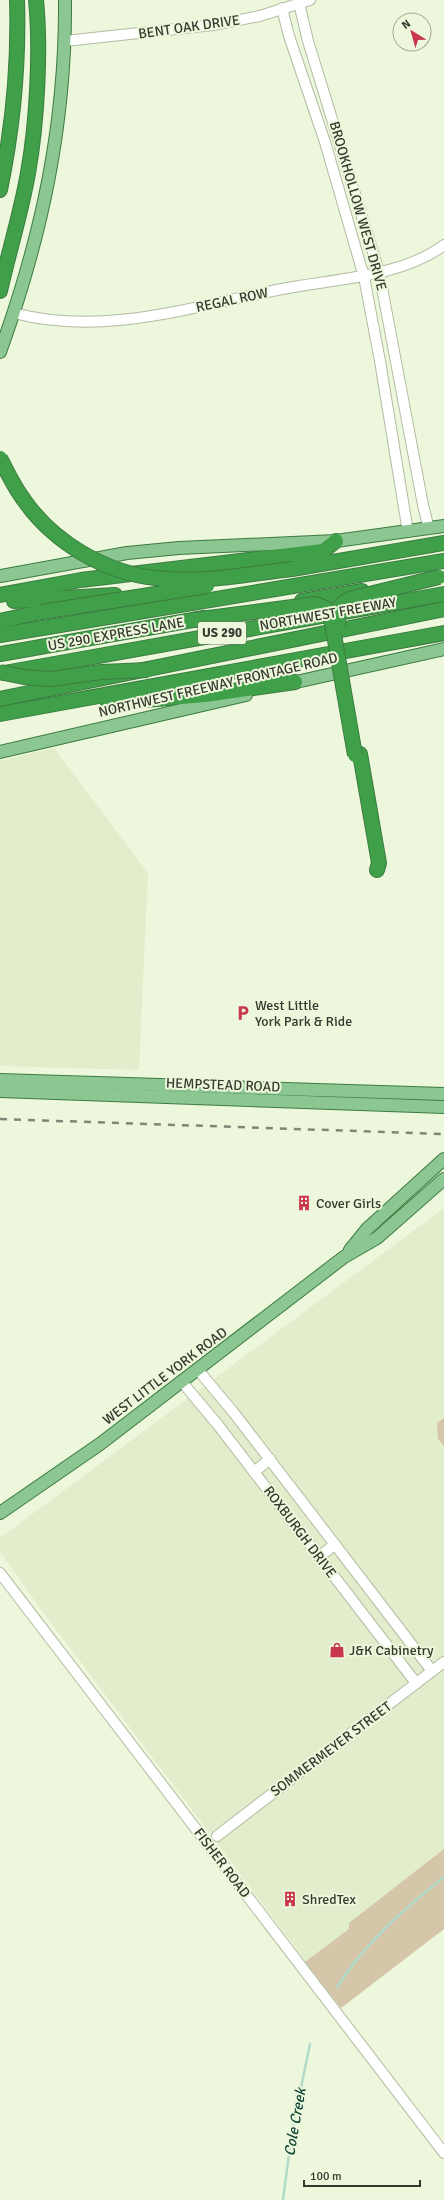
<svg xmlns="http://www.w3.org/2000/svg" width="444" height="2200" font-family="Signika,sans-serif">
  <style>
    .built { fill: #e1edcb }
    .green { fill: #d5c5a9 }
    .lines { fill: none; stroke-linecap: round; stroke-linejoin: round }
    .stream { stroke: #b1dbc8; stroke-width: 2.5 }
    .minor-casing { stroke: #b2bca2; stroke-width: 12 }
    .major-casing { stroke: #3c7c40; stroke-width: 14 }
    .highway-casing { stroke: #3c7c40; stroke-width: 16 }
    .minor { stroke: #fff; stroke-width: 10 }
    .major { stroke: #8cc692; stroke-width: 12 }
    .highway { stroke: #40a04a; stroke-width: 14 }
    .rail { stroke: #808775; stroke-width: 2.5; stroke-dasharray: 7 7; stroke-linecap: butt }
    .highway-bridge-casing { stroke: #3c7c40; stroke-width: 16; stroke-linecap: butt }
    .highway-bridge { stroke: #40a04a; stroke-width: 14 }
    .labels { text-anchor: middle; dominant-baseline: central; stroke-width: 4; stroke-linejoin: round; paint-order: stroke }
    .shield { fill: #edf7dc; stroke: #6c7262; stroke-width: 1 }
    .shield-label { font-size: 13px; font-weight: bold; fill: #35392e }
    .street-label { font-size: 14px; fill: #35392e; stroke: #edf7dc }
    .poi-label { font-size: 14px; fill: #35392e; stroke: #edf7dc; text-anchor: start }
    .water-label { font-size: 15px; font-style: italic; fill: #104635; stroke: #edf7dc }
  </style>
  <rect width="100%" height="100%" fill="#edf7dc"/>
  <!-- built -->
  <g class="built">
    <path d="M54,748l94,125 -9,197 -139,-4v-305z"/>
    <path d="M444,1208v721l-103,79 -301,-400 -40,-56v-14z"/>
  </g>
  <!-- green -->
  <g class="green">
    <path d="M444,1418v28l-6,-7 -1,-16z"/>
    <path d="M444,1849v80l-103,79 -36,-46 44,-33v-6z"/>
  </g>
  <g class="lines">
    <!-- stream -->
    <g class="stream">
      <path d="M337,1987c28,-44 67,-78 107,-110"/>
      <path d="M283,2200l9,-69 18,-87"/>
    </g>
    <defs>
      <g id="minor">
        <path d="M299,3l9,38 71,231 44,233 6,24"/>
        <path d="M282,8l7,28 36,106 39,135 16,84 28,171"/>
        <path d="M65,41l148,-16 47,-9 50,-16"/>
        <path d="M14,313c90,24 180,-7 268,-24 51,-10 120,-12 162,-44"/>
        <path d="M198,1370l36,43 198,258"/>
        <path d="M182,1382l36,43 198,258"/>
        <path d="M254,1472l16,-13"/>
        <path d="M319,1557l15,-12"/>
        <path d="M0,1573l444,580"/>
        <path d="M217,1836l227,-174"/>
      </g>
      <g id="major">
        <path d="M0,352c42,-116 66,-229 65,-352"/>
        <path d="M0,576l127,-23 52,-5 157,-7 108,-15"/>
        <path d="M287,684l157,-35"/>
        <path d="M0,752l246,-57"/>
        <path d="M0,1080l444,14"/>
        <path d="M0,1091l444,16"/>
        <path d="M350,1250l17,-21 77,-70"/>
        <path d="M0,1513l100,-69 244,-187 33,-19 67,-59"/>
      </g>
      <g id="highway">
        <path d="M0,190c13,-63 19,-126 17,-190"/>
        <path d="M0,291c9,-40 21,-78 28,-118 9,-50 13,-123 8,-173"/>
        <path d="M292,569l152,-26"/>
        <path d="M0,595l81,-15 242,-29 13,-10"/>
        <path d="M14,601l101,-6"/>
        <path d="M302,601l60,-10"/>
        <path d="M0,621l41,-9"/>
        <path d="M0,635l444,-74"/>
        <path d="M0,654l204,-36"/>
        <path d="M4,673l440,-79"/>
        <path d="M0,699l444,-90"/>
        <path d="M108,703l97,-8 90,-13"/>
        <path d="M0,714l444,-81"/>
        <path d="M360,754l19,109 -2,7"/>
      </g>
    </defs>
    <!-- minor casing -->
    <use href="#minor" class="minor-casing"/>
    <!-- major casing -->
    <use href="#major" class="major-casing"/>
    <!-- highway casing -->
    <use href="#highway" class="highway-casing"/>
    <!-- minor -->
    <use href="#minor" class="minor"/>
    <!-- major -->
    <use href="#major" class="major"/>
    <!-- highway -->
    <use href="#highway" class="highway"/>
    <!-- rail -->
    <path class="rail" d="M0,1119l444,15"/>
    <defs>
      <g id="highway-bridge">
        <path d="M0,458c7,14 14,29 24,42 29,42 81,73 132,78 44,6 91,-4 136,-9"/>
        <path d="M41,612l166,-26"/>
        <path d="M193,620l122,-16 11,4 6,15 23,132"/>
        <path d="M339,628c-3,-15 -3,-21 10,-29l90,-22"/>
        <path d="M0,672l24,5 27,2 50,-7 47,-2"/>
      </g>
    </defs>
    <!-- highway-bridge casing -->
    <use href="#highway-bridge" class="highway-bridge-casing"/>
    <!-- highway-bridge -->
    <use href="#highway-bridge" class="highway-bridge"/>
  </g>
  <!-- icons -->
  <defs>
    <symbol id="parking-bare" viewBox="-9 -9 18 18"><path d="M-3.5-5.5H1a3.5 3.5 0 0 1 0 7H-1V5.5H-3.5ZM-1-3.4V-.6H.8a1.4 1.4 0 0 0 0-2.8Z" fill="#c8374d" stroke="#edf7dc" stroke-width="2.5" paint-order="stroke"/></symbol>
    <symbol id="building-bare" viewBox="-9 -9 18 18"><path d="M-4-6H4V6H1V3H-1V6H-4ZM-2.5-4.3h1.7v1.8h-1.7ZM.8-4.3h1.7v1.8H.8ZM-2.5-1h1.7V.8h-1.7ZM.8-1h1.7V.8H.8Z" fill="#c8374d" stroke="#edf7dc" stroke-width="2.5" paint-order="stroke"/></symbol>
    <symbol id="shop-bare" viewBox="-9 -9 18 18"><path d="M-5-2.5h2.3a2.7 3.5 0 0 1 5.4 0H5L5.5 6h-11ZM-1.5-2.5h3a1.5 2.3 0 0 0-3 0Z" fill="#c8374d" stroke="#edf7dc" stroke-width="2.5" paint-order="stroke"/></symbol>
  </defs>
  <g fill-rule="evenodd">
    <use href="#parking-bare" x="232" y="1002" width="22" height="22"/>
    <use href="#building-bare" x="293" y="1192" width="22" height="22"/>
    <use href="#shop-bare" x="326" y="1639" width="22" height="22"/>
    <use href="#building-bare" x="279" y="1888" width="22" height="22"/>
  </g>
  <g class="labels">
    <!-- shield labels -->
    <rect class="shield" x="198" y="622" width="48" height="22" rx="3"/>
    <g class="shield-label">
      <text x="222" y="633">US 290</text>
    </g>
    <!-- street labels -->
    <g class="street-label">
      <text transform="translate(189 27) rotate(-8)">BENT OAK DRIVE</text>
      <text transform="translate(358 206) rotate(74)">BROOKHOLLOW WEST DRIVE</text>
      <text transform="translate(232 300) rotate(-12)">REGAL ROW</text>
      <text transform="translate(328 614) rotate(-10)">NORTHWEST FREEWAY</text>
      <text transform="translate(116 634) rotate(-10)">US 290 EXPRESS LANE</text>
      <text transform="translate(218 685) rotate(-13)">NORTHWEST FREEWAY FRONTAGE ROAD</text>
      <text transform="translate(223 1085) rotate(2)">HEMPSTEAD ROAD</text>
      <text transform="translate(165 1376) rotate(-37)">WEST LITTLE YORK ROAD</text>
      <text transform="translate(300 1532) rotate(53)">ROXBURGH DRIVE</text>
      <text transform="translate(331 1749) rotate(-37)">SOMMERMEYER STREET</text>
      <text transform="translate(222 1863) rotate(53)">FISHER ROAD</text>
    </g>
    <!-- poi labels -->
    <g class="poi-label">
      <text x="255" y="1005">West Little<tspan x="255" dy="16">York Park &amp; Ride</tspan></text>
      <text x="316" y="1203">Cover Girls</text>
      <text x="349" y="1650">J&amp;K Cabinetry</text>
      <text x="302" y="1899">ShredTex</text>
    </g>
    <!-- water labels -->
    <g class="water-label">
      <text transform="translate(295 2122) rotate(-80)">Cole Creek</text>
    </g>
  </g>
  <!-- north arrow -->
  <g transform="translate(412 32) rotate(323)"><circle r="19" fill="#edf7dc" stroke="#a3ab96"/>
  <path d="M0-3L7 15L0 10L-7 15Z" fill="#c8374d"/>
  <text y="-6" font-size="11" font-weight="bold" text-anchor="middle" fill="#35392e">N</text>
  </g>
  <!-- scale -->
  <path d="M304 2180v6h116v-6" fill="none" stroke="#35392e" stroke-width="2"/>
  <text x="310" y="2180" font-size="12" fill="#35392e" stroke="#edf7dc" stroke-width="3" paint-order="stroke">100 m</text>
</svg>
